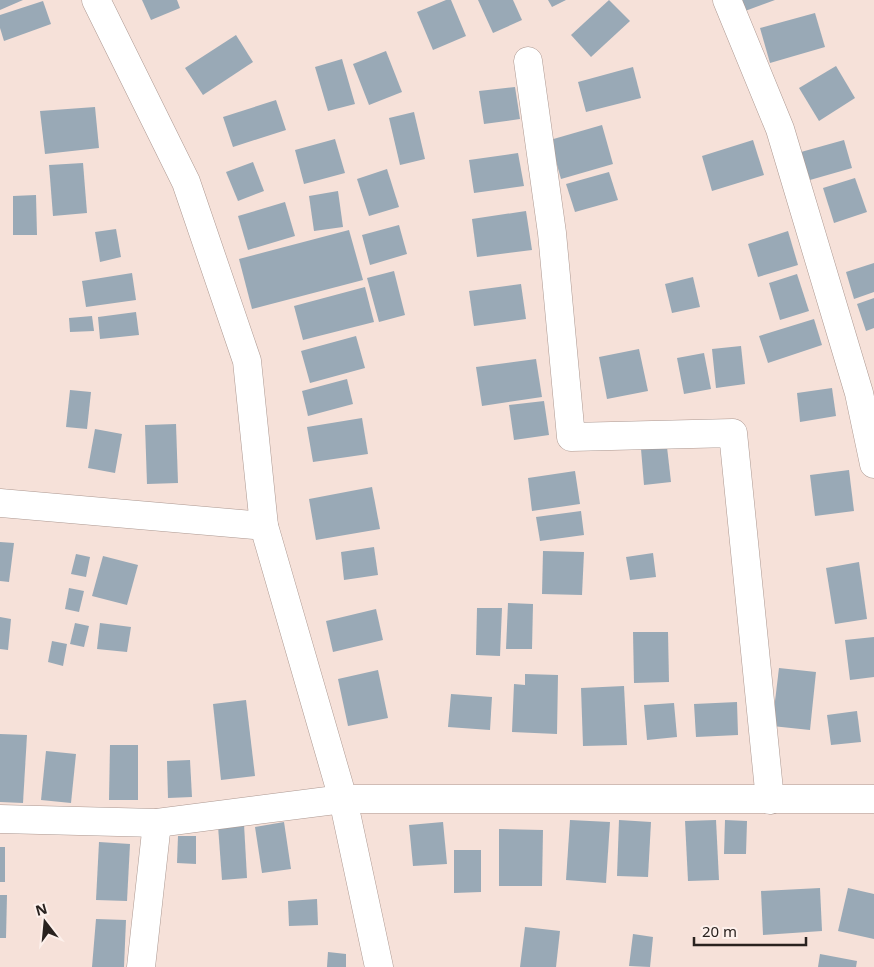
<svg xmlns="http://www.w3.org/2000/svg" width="874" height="967" font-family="'Noto Sans',sans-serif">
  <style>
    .building { fill: #99a9b6 }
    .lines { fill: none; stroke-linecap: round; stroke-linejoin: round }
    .minor-casing { stroke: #ac9891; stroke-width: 29 }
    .minor { stroke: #fff; stroke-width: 28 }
  </style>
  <rect width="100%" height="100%" fill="#f6e1d9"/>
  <!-- building -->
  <g class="building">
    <path d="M0,0h23l-23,10z"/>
    <path d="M142,0h35l3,8 -29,12z"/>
    <path d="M446,0h5l15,36 -33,14 -16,-38z"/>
    <path d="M478,0h35l9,20 -29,13z"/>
    <path d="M548,0h18l-14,7z"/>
    <path d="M609,0l21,21 -39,36 -20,-22z"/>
    <path d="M733,0h42l-38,14z"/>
    <path d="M43,1l8,23 -47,17 -4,-13v-13z"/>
    <path d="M815,13l10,34 -55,16 -10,-35z"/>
    <path d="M236,35l17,27 -50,33 -18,-27z"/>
    <path d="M386,51l16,41 -33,13 -16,-41z"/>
    <path d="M342,59l13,45 -27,7 -13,-44z"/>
    <path d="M836,66l19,32 -36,23 -20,-33z"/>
    <path d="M633,67l8,31 -55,14 -8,-30z"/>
    <path d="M515,87l5,32 -36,5 -5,-33z"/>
    <path d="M276,100l10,30 -53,17 -10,-30z"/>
    <path d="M95,107l4,41 -54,6 -5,-43z"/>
    <path d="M414,112l11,47 -25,6 -11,-47z"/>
    <path d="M602,125l11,39 -52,15 -11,-39z"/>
    <path d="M335,139l10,34 -41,11 -9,-34z"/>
    <path d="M753,140l11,35 -52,16 -10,-35z"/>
    <path d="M844,140l8,28 -42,12 -9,-28z"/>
    <path d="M518,153l6,33 -50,7 -5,-33z"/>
    <path d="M253,162l11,29 -26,10 -12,-29z"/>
    <path d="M83,163l4,50 -34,3 -4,-51z"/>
    <path d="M387,169l12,38 -30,9 -12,-37z"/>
    <path d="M609,172l9,28 -43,12 -9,-28z"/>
    <path d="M855,178l12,34 -33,11 -11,-35z"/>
    <path d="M338,191l5,36 -29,4 -5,-35z"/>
    <path d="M36,195l1,40h-24v-39z"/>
    <path d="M285,202l10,34 -47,14 -10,-34z"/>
    <path d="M526,211l6,39 -55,7 -5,-38z"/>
    <path d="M399,225l8,29 -37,11 -8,-30z"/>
    <path d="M116,229l5,28 -21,5 -5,-30z"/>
    <path d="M349,230l14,50 -111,29 -13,-50z"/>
    <path d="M788,231l10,34 -40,12 -10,-33z"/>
    <path d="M874,263v29l-20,7 -8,-27z"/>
    <path d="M394,271l11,44 -26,7 -12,-44z"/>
    <path d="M132,273l4,27 -50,7 -4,-26z"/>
    <path d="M797,274l12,37 -29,9 -11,-37z"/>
    <path d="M693,277l7,30 -28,6 -7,-29z"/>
    <path d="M521,284l5,35 -52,7 -5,-35z"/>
    <path d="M365,287l9,35 -71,18 -9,-34z"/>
    <path d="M874,298v30l-8,3 -9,-27z"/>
    <path d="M136,312l3,23 -39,4 -2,-22z"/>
    <path d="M92,316l2,15 -24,1 -1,-14z"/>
    <path d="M814,319l8,26 -54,18 -9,-27z"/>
    <path d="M356,336l9,32 -55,15 -9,-32z"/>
    <path d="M741,346l4,38 -29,4 -4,-39z"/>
    <path d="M639,349l9,42 -41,8 -8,-42z"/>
    <path d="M704,353l7,36 -27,5 -7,-36z"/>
    <path d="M536,359l6,38 -60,9 -6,-39z"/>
    <path d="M347,379l6,25 -45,12 -6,-25z"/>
    <path d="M832,388l4,28 -36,6 -3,-29z"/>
    <path d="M70,390l21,2 -4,37 -21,-2z"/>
    <path d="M544,401l5,34 -35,5 -5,-35z"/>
    <path d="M362,418l6,36 -55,8 -6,-35z"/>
    <path d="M176,424l2,59 -31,1 -2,-59z"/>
    <path d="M95,429l27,5 -7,39 -27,-5z"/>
    <path d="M667,447l4,35 -27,3 -3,-36z"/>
    <path d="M849,470l5,41 -39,5 -5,-41z"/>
    <path d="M575,471l5,33 -48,7 -4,-33z"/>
    <path d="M372,487l8,42 -64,11 -7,-41z"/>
    <path d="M581,511l3,24 -44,6 -4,-24z"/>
    <path d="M0,542l14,1 -5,39 -9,-1z"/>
    <path d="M374,547l4,28 -34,5 -3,-28z"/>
    <path d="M543,551l41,1 -2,43 -40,-1z"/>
    <path d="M653,553l3,24 -26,3 -4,-23z"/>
    <path d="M76,554l14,3 -4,20 -15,-3z"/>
    <path d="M103,556l35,9 -11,40 -35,-9z"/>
    <path d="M859,562l8,57 -32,5 -9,-56z"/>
    <path d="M69,588l15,3 -5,21 -14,-3z"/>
    <path d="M508,603l25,1 -1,45h-26z"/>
    <path d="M477,608h25l-2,48 -24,-1z"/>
    <path d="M376,609l7,31 -50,12 -7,-31z"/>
    <path d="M0,617l11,2 -3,31 -8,-1z"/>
    <path d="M75,623l14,3 -5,21 -14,-3z"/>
    <path d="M100,623l31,4 -4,25 -30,-3z"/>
    <path d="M633,632h35l1,50 -35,1z"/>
    <path d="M874,637v40l-24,3 -5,-40z"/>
    <path d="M52,641l15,3 -4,22 -15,-4z"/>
    <path d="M779,668l37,4 -6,58 -38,-4z"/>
    <path d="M378,670l10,48 -40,8 -10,-47z"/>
    <path d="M525,674l33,1 -1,59 -45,-2 2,-48 11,1z"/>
    <path d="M624,686l3,59 -44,1 -2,-58z"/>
    <path d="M451,694l41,3 -2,33 -42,-3z"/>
    <path d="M246,700l9,76 -34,4 -8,-76z"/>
    <path d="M737,702l1,33 -42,2 -2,-33z"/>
    <path d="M674,703l3,34 -30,3 -3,-35z"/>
    <path d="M857,711l4,31 -30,3 -4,-30z"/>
    <path d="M0,734l27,1 -4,68 -23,-1z"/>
    <path d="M110,745h28v55h-29z"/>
    <path d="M46,751l30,3 -5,49 -30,-3z"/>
    <path d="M190,760l2,37 -24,1 -1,-37z"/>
    <path d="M570,820l40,2 -4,61 -40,-3z"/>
    <path d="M619,820l32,2 -3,55 -31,-1z"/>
    <path d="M716,820l3,60 -31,1 -3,-60z"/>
    <path d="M725,820l22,1 -1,33h-22z"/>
    <path d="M284,822l7,47 -29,4 -7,-46z"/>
    <path d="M443,822l4,42 -34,2 -4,-41z"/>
    <path d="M244,824l3,54 -25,2 -4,-54z"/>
    <path d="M499,829l44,1 -1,56h-43z"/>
    <path d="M178,836h18v28l-19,-1z"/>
    <path d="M99,842l31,2 -3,57 -31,-1z"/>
    <rect x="0" y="847" width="5" height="35"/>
    <path d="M454,850h27v42l-27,1z"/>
    <path d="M820,888l2,43 -59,4 -2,-44z"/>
    <path d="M848,888l26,6v45l-36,-8z"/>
    <path d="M0,895h7l-1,43h-6z"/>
    <path d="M317,899l1,26 -29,1 -1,-25z"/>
    <path d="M96,919l30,1 -2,47h-32z"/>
    <path d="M525,927l35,4 -4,36h-36z"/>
    <path d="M633,934l20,3 -3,30 -21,-1z"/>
    <path d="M328,952l18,2v13h-19z"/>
    <path d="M820,954l37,7 -1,6h-38z"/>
  </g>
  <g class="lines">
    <defs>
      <g id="minor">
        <path d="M96,0l90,182 61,179 17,165 79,273 36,168"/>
        <path d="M727,0l53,129 79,264 15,71"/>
        <path d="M528,61l24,172 19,204 162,-4 37,367"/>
        <path d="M0,503l264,23"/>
        <path d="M0,819l157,4 186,-24h531"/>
        <path d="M141,967l16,-144"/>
      </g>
    </defs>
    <!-- minor casing -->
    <use href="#minor" class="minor-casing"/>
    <!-- minor -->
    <use href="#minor" class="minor"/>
  </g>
  <!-- north arrow -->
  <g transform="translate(45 922) rotate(344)" stroke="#fdf0eb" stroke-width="4" paint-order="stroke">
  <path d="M0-4L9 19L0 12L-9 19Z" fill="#29221f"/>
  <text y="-8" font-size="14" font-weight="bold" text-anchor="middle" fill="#29221f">N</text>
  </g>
  <!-- scale -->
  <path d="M694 937v8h112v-8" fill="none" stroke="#29221f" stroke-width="2.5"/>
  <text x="702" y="937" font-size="15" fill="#29221f" stroke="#fdf0eb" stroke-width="4" paint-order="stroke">20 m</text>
</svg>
